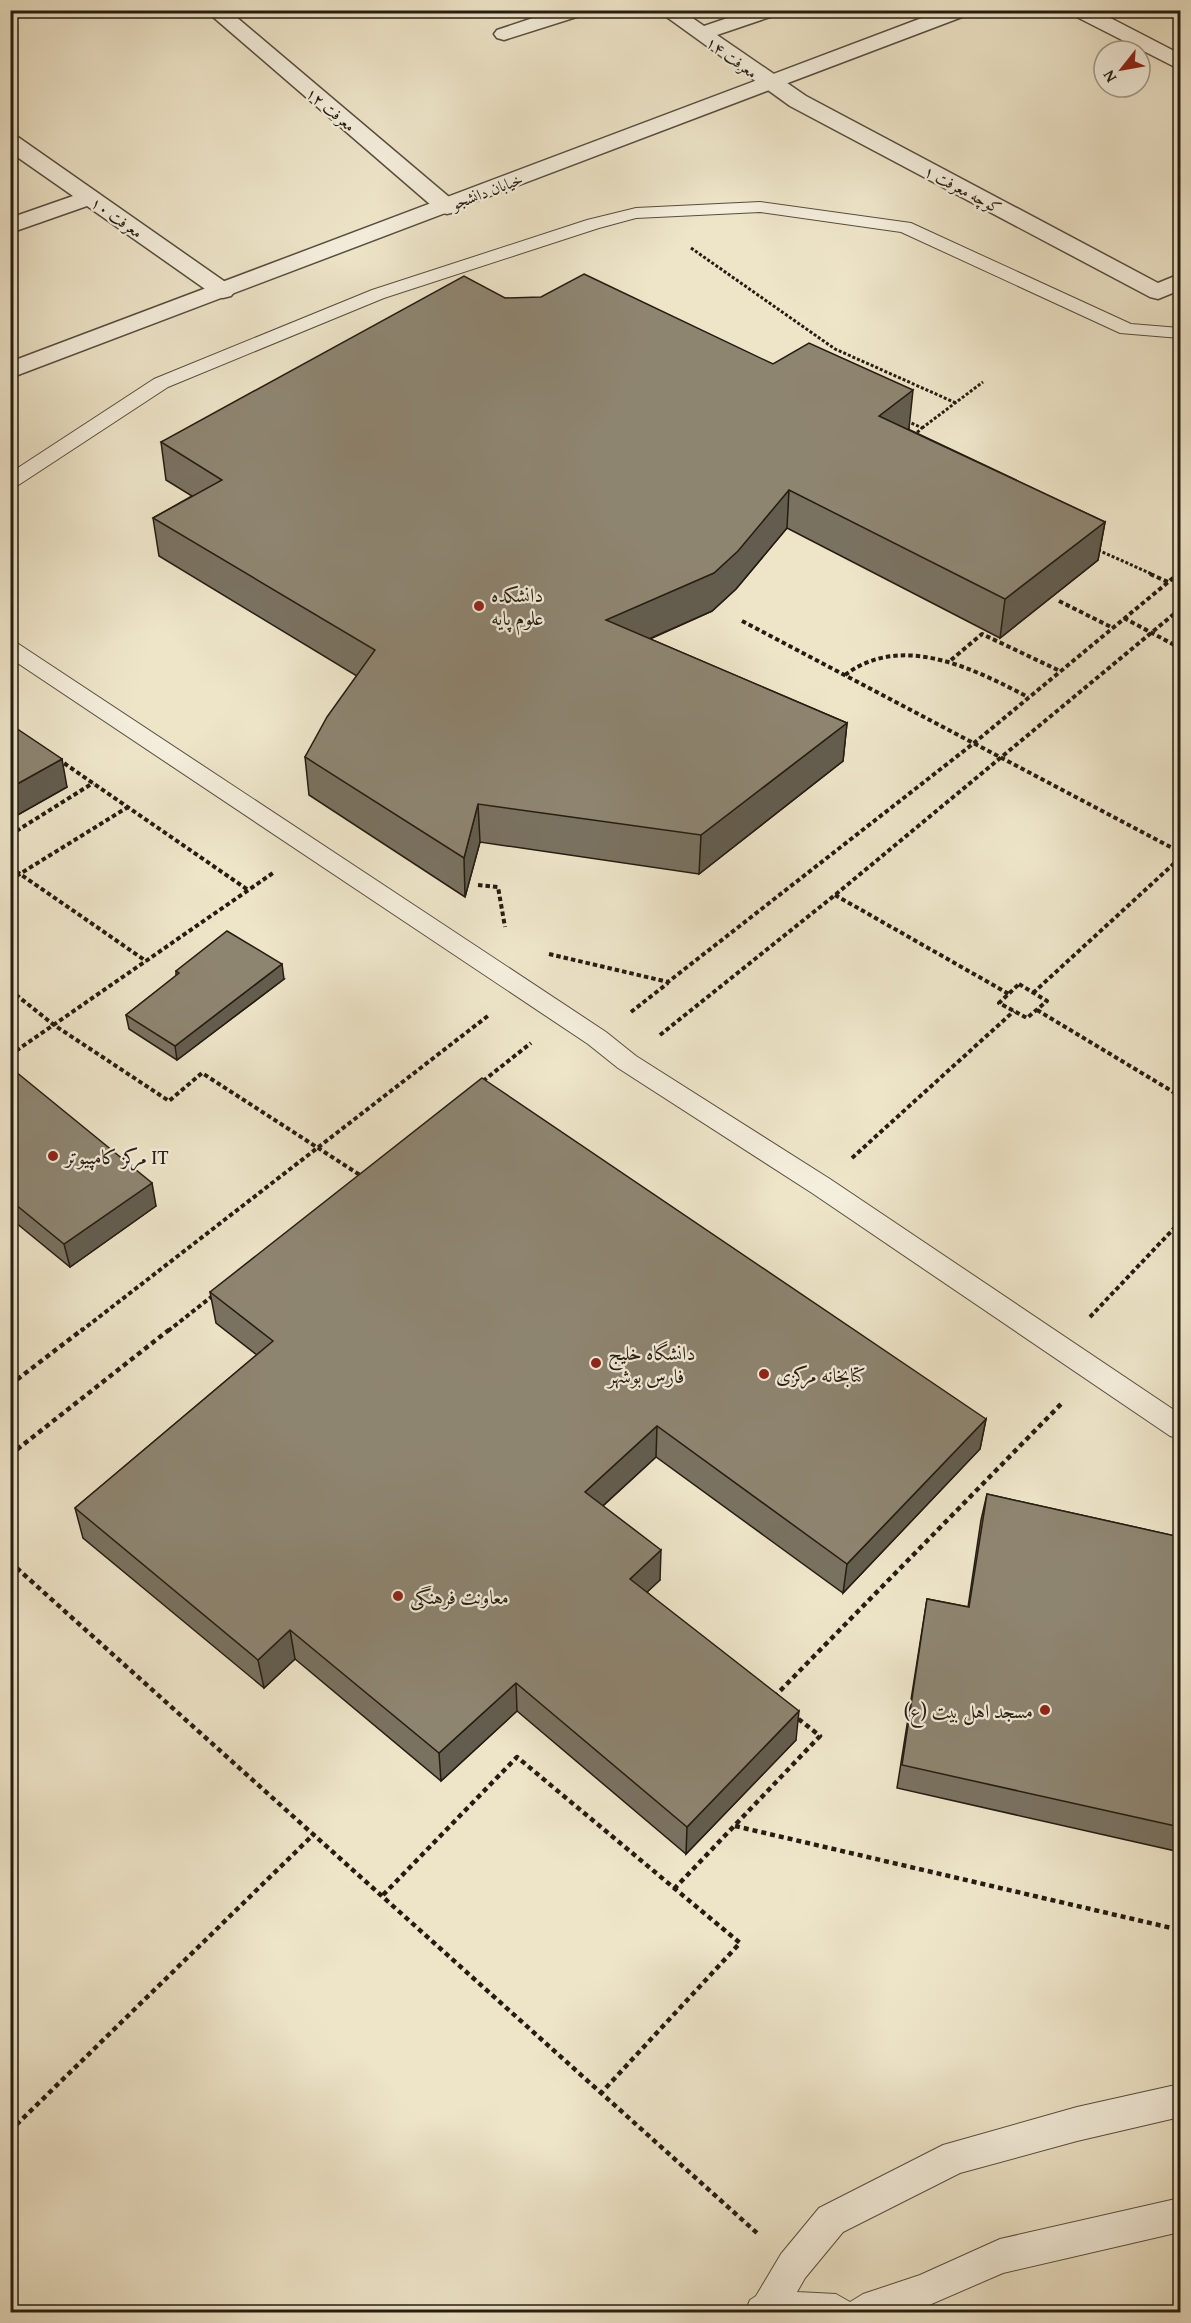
<svg xmlns="http://www.w3.org/2000/svg" width="1191" height="2323" font-family="'Gentium Book Plus',Amiri,serif">
  <style>
    .lines { fill: none; stroke-linecap: round; stroke-linejoin: round }
    .service-casing { stroke: #574e3f; stroke-width: 2 }
    .minor-casing { stroke: #574e3f; stroke-width: 3 }
    .tertiary-casing { stroke: #574e3f; stroke-width: 3 }
    .path-far2 { stroke: #251c11; stroke-width: 3; stroke-dasharray: 3 2; stroke-linecap: butt }
    .path-far1 { stroke: #251c11; stroke-width: 4; stroke-dasharray: 4.5 3; stroke-linecap: butt }
    .path { stroke: #251c11; stroke-width: 4.5; stroke-dasharray: 5 4; stroke-linecap: butt }
    .service { fill: #f4eedc; fill-rule: evenodd }
    .minor { fill: #f4eedc; fill-rule: evenodd }
    .tertiary { fill: #f4eedc; fill-rule: evenodd }
    .wall { fill: #7a7261; stroke: #251c11; stroke-width: 1.5 }
    .shaded-wall { fill: #635d4f; stroke: #251c11; stroke-width: 1.5 }
    .building { fill: #8e8571; stroke: #251c11; stroke-width: 1.5 }
    .poi-dot { fill: #8f2418; stroke: #f4eedc; stroke-width: 2 }
    .labels { text-anchor: middle; dominant-baseline: central; stroke-width: 4.5; stroke-linejoin: round; paint-order: stroke }
    .far-street-label { font-size: 16px; fill: #251c11; stroke: #f4eedc }
    .poi-label { font-size: 20px; fill: #251c11; stroke: #f4eedc; text-anchor: start }
  </style>
  <rect width="100%" height="100%" fill="#eee5c9"/>
  <filter id="stains"><feTurbulence type="fractalNoise" baseFrequency=".00333" numOctaves="4"/><feColorMatrix values="0 0 0 0 .2 0 0 0 0 .09 0 0 0 0 .02 0 0 0 .5 -.17"/></filter>
  <radialGradient id="worn" r=".72"><stop offset=".6" stop-color="#630" stop-opacity="0"/><stop offset="1" stop-color="#630" stop-opacity=".3"/></radialGradient>
  <g class="lines">
    <defs>
      <g id="service">
        <path d="M760,202l151,21 220,101 49,4v10l-60,-5 -219,-101 -141,-20 -124,6 -37,10 -215,70 -216,89 -151,99 -7,2v-15l144,-94 218,-89 215,-70 49,-12z"/>
        <path d="M10,642l7,1 589,389 30,24 194,123 350,235v25l-10,-3 -358,-243 -194,-125 -30,-24 -578,-386z"/>
        <path d="M1180,2084v33l-103,24 -117,32 -117,59 -38,46 -8,14 39,2 14,8 13,-8 57,-19 80,-36 180,-41v34l-177,41 -90,39h-168l5,-12 6,-4 25,-42 38,-46 124,-63 134,-38z"/>
      </g>
      <g id="minor">
        <path d="M205,10h23l227,192 3,5 -3,5 -8,2 -8,-2z"/>
        <path d="M557,10h32l-3,4 -82,26 -7,-2 -3,-4 3,-4z"/>
        <path d="M657,10h24l23,16 47,-16h31l-3,4 -62,21 89,61 352,187 22,-9v16l-22,9 -8,-2 -360,-191z"/>
        <path d="M1068,10h27l85,44v14l-7,-2 -102,-52z"/>
        <path d="M10,136l8,1 213,149 4,5 -4,5 -8,2 -8,-2 -128,-90 -77,27v-15l63,-22 -63,-44z"/>
      </g>
      <path id="tertiary" d="M943,10h30l-3,4 -960,364v-16z"/>
    </defs>
    <!-- service casing -->
    <use href="#service" class="service-casing"/>
    <!-- minor casing -->
    <use href="#minor" class="minor-casing"/>
    <!-- tertiary casing -->
    <use href="#tertiary" class="tertiary-casing"/>
    <!-- path-far2 -->
    <g class="path-far2">
      <path d="M691,248l144,101 121,54"/>
      <path d="M907,421l15,7 -9,8"/>
      <path d="M922,428l61,-46"/>
      <path d="M1098,550l56,25"/>
      <path d="M1176,575l4,-3"/>
    </g>
    <!-- path-far1 -->
    <g class="path-far1">
      <path d="M1150,574l18,8"/>
      <path d="M1059,601l54,27"/>
      <path d="M1124,618l56,30"/>
      <path d="M742,621l438,231"/>
      <path d="M951,660l31,-26 78,37"/>
      <path d="M845,675c57,-43 129,-6 183,22"/>
      <path d="M58,759l190,131"/>
      <path d="M10,835l83,-52"/>
      <path d="M10,867l136,94"/>
      <path d="M10,880l118,-73"/>
      <path d="M478,885l20,2 7,40"/>
      <path d="M835,895l174,99"/>
      <path d="M549,954l119,28 306,-239 204,-169"/>
      <path d="M1019,984l28,17 -20,17 -28,-15z"/>
      <path d="M10,990l44,35 115,76 33,-28 161,104"/>
      <path d="M1033,993l147,-135"/>
      <path d="M1037,1010l143,86"/>
      <path d="M631,1012l37,-29"/>
      <path d="M660,1035l175,-140 345,-286"/>
      <path d="M10,1055l263,-182"/>
      <path d="M483,1081l48,-38"/>
      <path d="M852,1158l162,-147"/>
      <path d="M1090,1317l90,-95"/>
      <path d="M81,1331l408,-316"/>
      <path d="M168,1331l47,-37"/>
    </g>
    <!-- path -->
    <g class="path">
      <path d="M10,1385l73,-56"/>
      <path d="M10,1455l160,-126"/>
      <path d="M10,1562l747,671"/>
      <path d="M774,1697l289,-295"/>
      <path d="M735,1826l445,104"/>
      <path d="M674,1889l146,-153 -24,-19"/>
      <path d="M383,1895l134,-138 223,186 -138,149"/>
      <path d="M10,2131l304,-297"/>
    </g>
    <!-- service -->
    <use href="#service" class="service"/>
    <!-- minor -->
    <use href="#minor" class="minor"/>
    <!-- tertiary -->
    <use href="#tertiary" class="tertiary"/>
  </g>
  <!-- wall -->
  <g class="wall">
    <path d="M505,298l268,66 136,64 -1,1 197,93 -7,38 -98,78 -213,-110 -51,61 -24,22 -62,28 197,84 -4,38 -144,113 -219,-32 -15,55 -156,-102 -4,-38 52,-81 -198,-120 -6,-38 39,-22 -26,-16 -5,-38z"/>
    <path d="M10,724l57,63 -53,30 -4,-2z"/>
    <path d="M176,971l108,8 -107,81 -48,-31 -3,-14 50,-39z"/>
    <path d="M10,1067l146,139 -86,61 -60,-49z"/>
    <path d="M210,1292l776,127 -6,30 -137,144 -187,-136 -53,49 57,74 -13,12 149,148 -110,114 -169,-143 -76,70 -146,-122 -31,29 -181,-150 -8,-30 182,-153 -41,-32z"/>
    <path d="M987,1494l193,43v315l-283,-64 30,-189 41,8 13,-87z"/>
  </g>
  <!-- shaded-wall -->
  <g class="shaded-wall">
    <path d="M913,390l-4,38 -33,25 3,-37z"/>
    <path d="M789,490l-2,38 -51,61 -24,22 -106,47v-38z"/>
    <path d="M1105,522l-7,38 -98,78 5,-39z"/>
    <path d="M847,723l-4,38 -144,113 2,-39z"/>
    <path d="M62,759l5,28 -53,30 -4,-16v-13z"/>
    <path d="M478,804l2,38 -15,55 -1,-39z"/>
    <path d="M282,964l2,15 -107,81 -2,-14z"/>
    <path d="M152,1183l4,23 -86,61 -6,-23z"/>
    <path d="M986,1419l-6,30 -137,144 4,-29z"/>
    <path d="M657,1426l-1,31 -71,65v-30z"/>
    <path d="M661,1550l-1,30 -30,28v-29z"/>
    <path d="M290,1630l5,29 -31,29 -6,-28z"/>
    <path d="M516,1683l1,28 -76,70 -2,-28z"/>
    <path d="M799,1711l-3,29 -110,114 1,-27z"/>
  </g>
  <!-- building -->
  <g class="building">
    <path d="M584,274l189,90 36,-21 104,47 -34,26 226,106 -100,77 -216,-109 -51,61 -24,22 -108,47 241,103 -146,112 -223,-31 -14,54 -159,-101 22,-40 48,-67 -222,-132 69,-38 -61,-38 303,-166 41,22 36,-1z"/>
    <path d="M10,724l52,35 -52,29z"/>
    <path d="M227,931l55,33 -107,82 -49,-31 53,-42 -3,-2z"/>
    <path d="M10,1067l142,116 -88,61 -54,-44z"/>
    <path d="M482,1078l504,341 -139,145 -190,-138 -72,66 76,58 -31,29 169,132 -112,116 -171,-144 -77,70 -149,-123 -32,30 -183,-152 198,-167 -63,-49z"/>
    <path d="M987,1494l193,43v290l-278,-62 25,-166 42,8z"/>
  </g>
  <!-- markers -->
  <g class="poi-dot">
    <circle cx="479" cy="606" r="6"/>
    <circle cx="53" cy="1156" r="6"/>
    <circle cx="596" cy="1363" r="6"/>
    <circle cx="764" cy="1374" r="6"/>
    <circle cx="398" cy="1596" r="6"/>
    <circle cx="1045" cy="1710" r="6"/>
  </g>
  <g class="labels">
    <!-- far-street labels -->
    <g class="far-street-label">
      <text transform="translate(732 57) rotate(36)">معرفت ۱۴</text>
      <text transform="translate(331 109) rotate(40)">معرفت ۱۲</text>
      <text transform="translate(963 189) rotate(28)">کوچه معرفت ۱</text>
      <text transform="translate(487 191) rotate(-21)">خیابان دانشجو</text>
      <text transform="translate(117 217) rotate(35)">معرفت ۱۰</text>
    </g>
    <!-- poi labels -->
    <g class="poi-label">
      <text x="491" y="594">دانشکده<tspan x="491" dy="23">علوم پایه</tspan></text>
      <text x="65" y="1156">مرکز کامپیوتر IT</text>
      <text x="608" y="1352">دانشگاه خلیج<tspan x="608" dy="23">فارس بوشهر</tspan></text>
      <text x="776" y="1374">کتابخانه مرکزی</text>
      <text x="410" y="1596">معاونت فرهنگی</text>
      <text x="1033" y="1710" text-anchor="end">مسجد اهل بیت (ع)</text>
    </g>
  </g>
  <!-- margin -->
  <rect width="1191" height="2323" fill="none" stroke="#eee5c9" stroke-width="36"/>
  <rect x="12" y="12" width="1167" height="2299" fill="none" stroke="#251c11" stroke-width="3"/>
  <rect x="18" y="18" width="1155" height="2287" fill="none" stroke="#251c11" stroke-width="1.5"/>
  <!-- north arrow -->
  <g transform="translate(1122 69) rotate(239)"><circle r="28" fill="#f4eedc" stroke="#a19a8b" stroke-width="1.5"/>
  <path d="M0-4.5L10 22L0 15L-10 22Z" fill="#8f2418"/>
  <text y="-9" font-size="16" font-weight="bold" text-anchor="middle" fill="#251c11">N</text>
  </g>
  <rect width="100%" height="100%" filter="url(#stains)"/>
  <rect width="100%" height="100%" fill="url(#worn)"/>
</svg>
